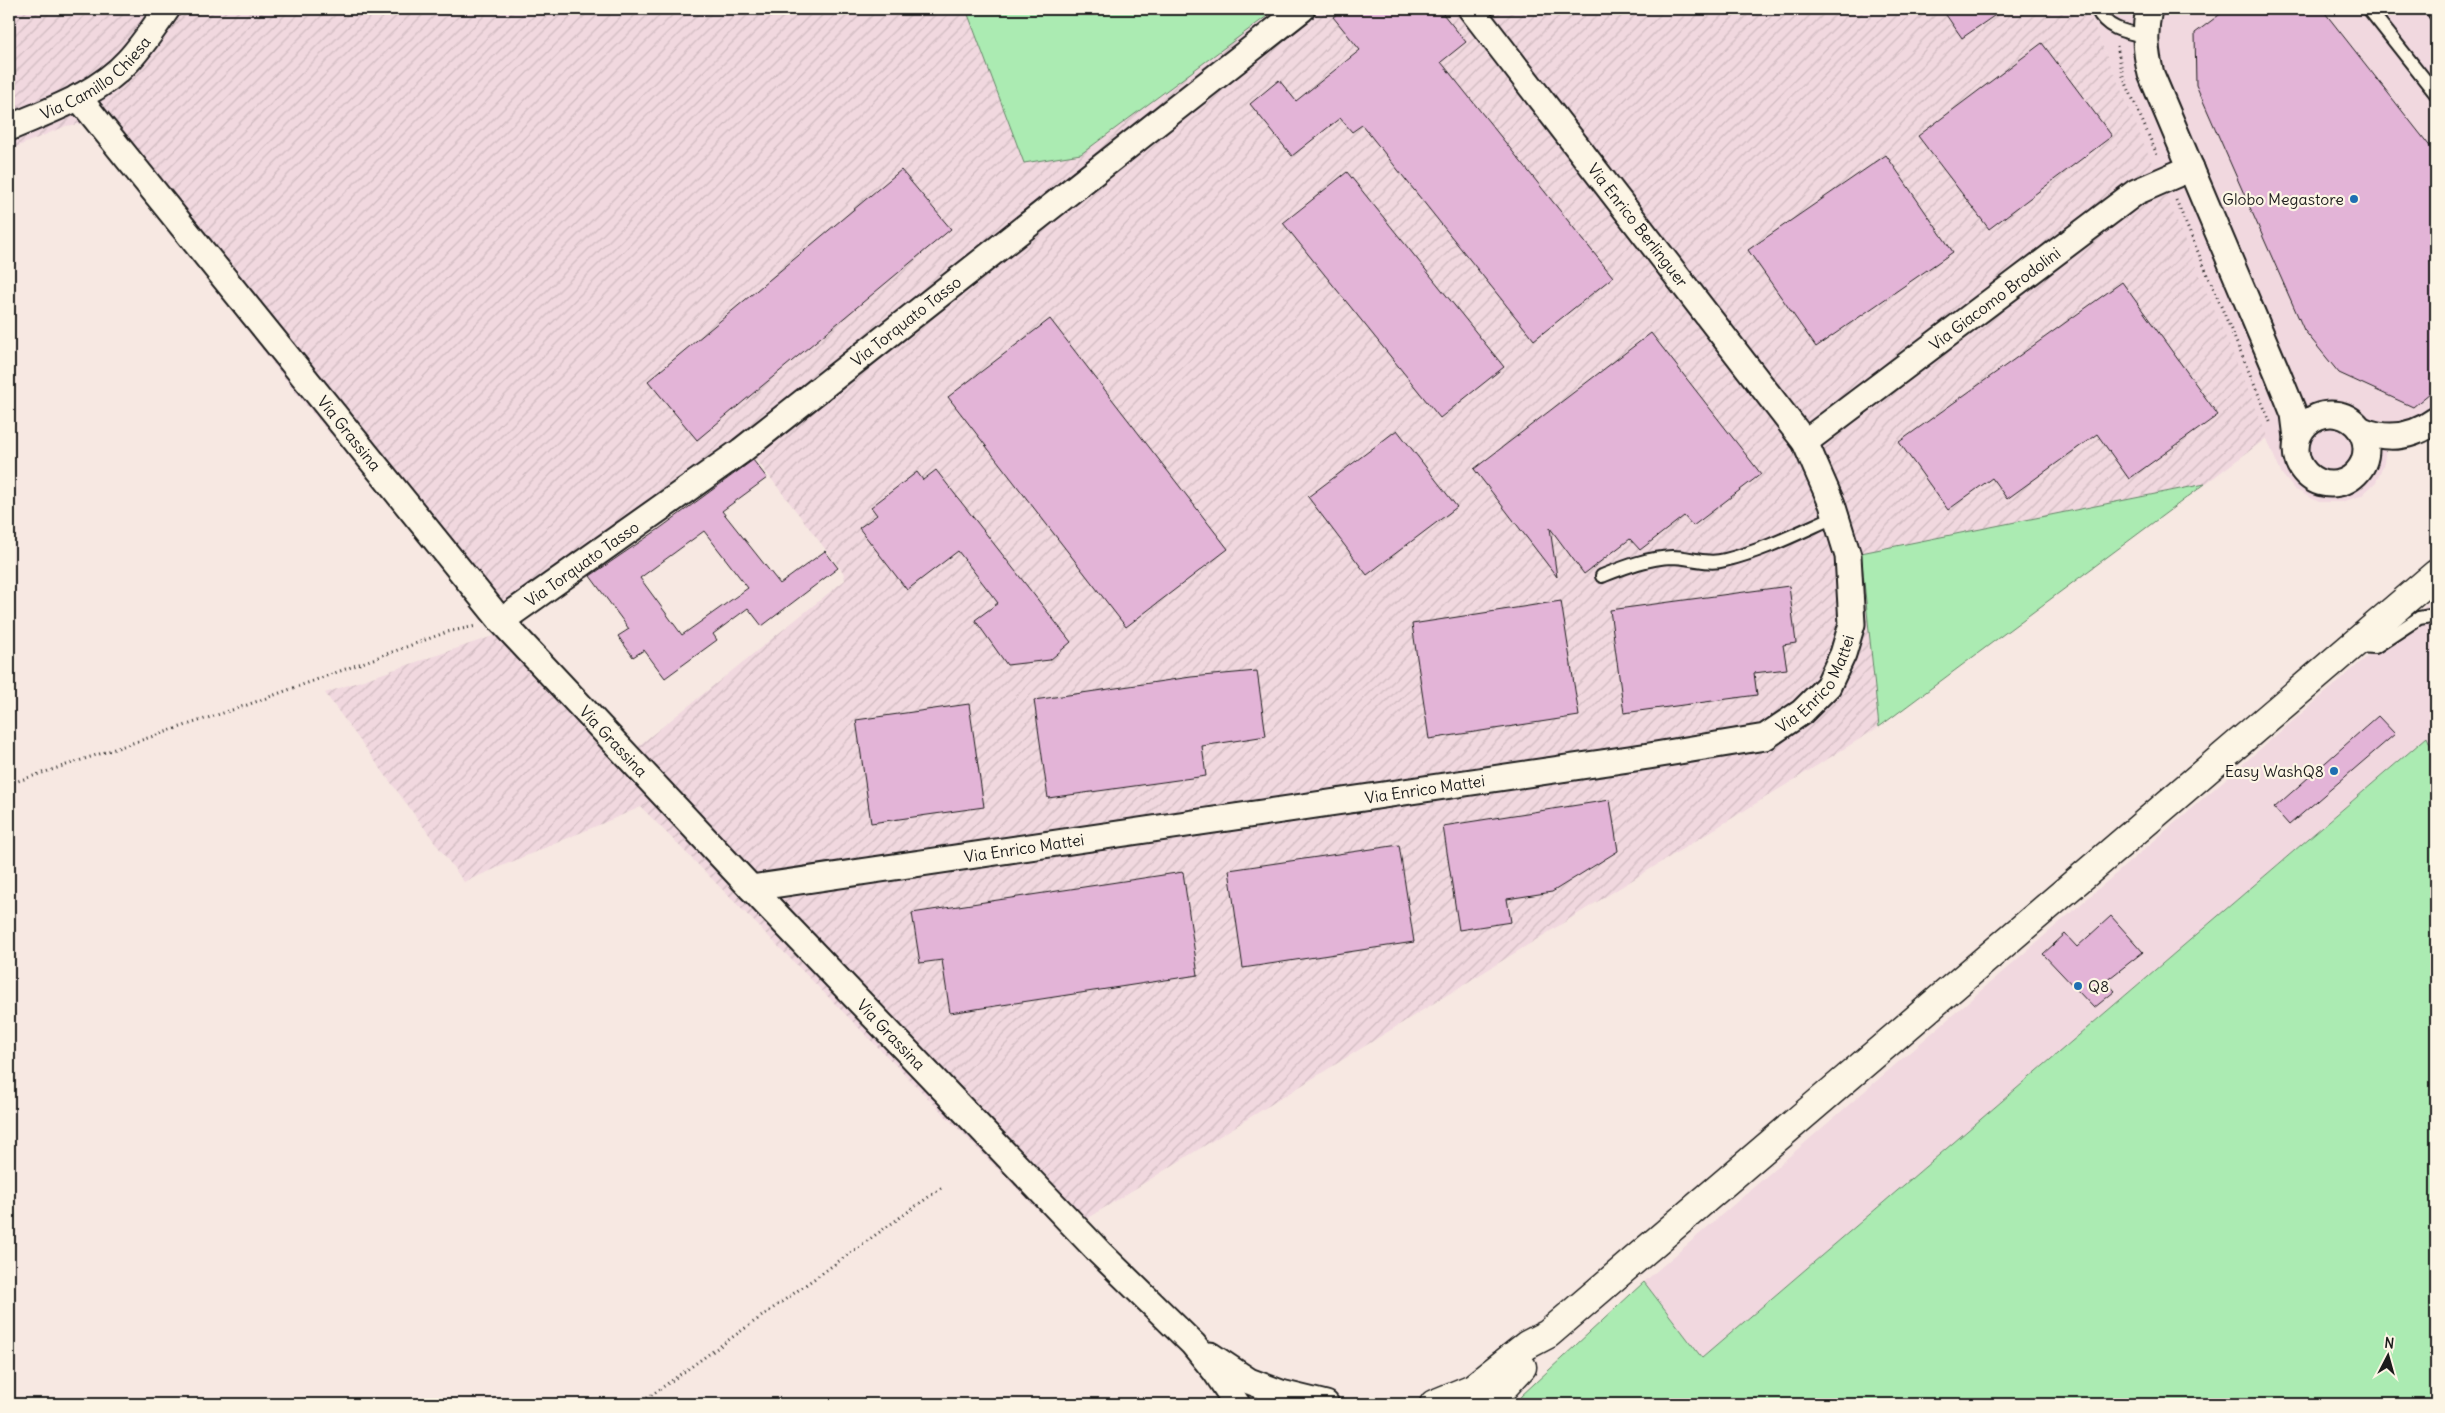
<svg xmlns="http://www.w3.org/2000/svg" width="2445" height="1413" font-family="Delius,sans-serif">
  <style>
    .built { fill: #f1d8df }
    .industrial { fill: url(#industrial-furrows) }
    .grass { fill: #abebb2; stroke: #648467 }
    .building { fill: #e3b4d7; stroke: #1c1c1c; fill-rule: evenodd }
    .lines { fill: none; stroke-linecap: round; stroke-linejoin: round }
    .lane-casing { stroke: #1c1c1c; stroke-width: 16 }
    .street-casing { stroke: #1c1c1c; stroke-width: 29 }
    .secondary-casing { stroke: #1c1c1c; stroke-width: 31 }
    .path { stroke: #1c1c1c; stroke-width: 3; stroke-dasharray: 1 4; stroke-linecap: butt }
    .lane { stroke: #fcf5e5; stroke-width: 12 }
    .street { stroke: #fcf5e5; stroke-width: 25 }
    .secondary { stroke: #fcf5e5; stroke-width: 28 }
    .poi-dot { fill: #1f6fb2; stroke: #fcf5e5; stroke-width: 2 }
    .labels { text-anchor: middle; dominant-baseline: central; stroke-width: 4.5; stroke-linejoin: round; paint-order: stroke }
    .street-label { font-size: 16px; fill: #1c1c1c; stroke: #fcf5e5 }
    .poi-label { font-size: 16px; fill: #1c1c1c; stroke: #fcf5e5; text-anchor: end }
  </style>
  <defs>
    <pattern id="industrial-furrows" width="10" height="10" patternUnits="userSpaceOnUse" patternTransform="scale(1.25)"><rect width="10" height="10" fill="#f1d8df"/><path d="M-1 1l2-2M0 10L10 0M9 11l2-2" fill="none" stroke="#ceb9bf"/></pattern>
  </defs>
  <rect width="100%" height="100%" fill="#f7e8e2"/>
  <filter id="ink" filterUnits="userSpaceOnUse"><feTurbulence type="fractalNoise" baseFrequency=".02" numOctaves="2"/><feDisplacementMap in="SourceGraphic" scale="10" xChannelSelector="R" yChannelSelector="G"/><feConvolveMatrix kernelMatrix="1 2 1 2 8 2 1 2 1" color-interpolation-filters="sRGB"/></filter>
  <g filter="url(#ink)">
    <!-- built -->
    <g class="built">
      <path d="M2087,9h349v421l-50,17 -2,16 -8,19 -15,14 -20,6h-22l-25,-13 -13,-16z"/>
      <path d="M2436,597v161l-9,-21 -725,621 -58,-76z"/>
    </g>
    <!-- industrial -->
    <path class="industrial" d="M9,9h2078l181,428 -63,47 -344,69 18,174 -817,507 -421,-427 -177,75 -139,-189 177,-60 114,131 229,-184 -2,-8 -94,-122 -18,-6 -246,171 -42,-47 -143,-170 -214,-275 -20,3 -57,24z"/>
    <!-- grass -->
    <g class="grass">
      <path d="M966,9h290l11,7 -186,138 -57,9z"/>
      <path d="M2205,484l-326,243 -18,-174z"/>
      <path d="M2427,737l9,21v646h-920l5,-8 123,-114 58,76z"/>
    </g>
    <!-- building -->
    <g class="building">
      <path d="M1343,9h96l27,33 -25,20 172,215 -79,63 -172,-215 -10,7 -12,-14 -48,38 -42,-52 29,-24 17,21 64,-51 -27,-33z"/>
      <path d="M1942,9h62l-42,29z"/>
      <path d="M2227,9h95l114,145v234l-23,19 -74,-34 -35,-43 -108,-245 -1,-52z"/>
      <path d="M2042,43l70,93 -123,93 -71,-93z"/>
      <path d="M1886,155l67,97 -137,95 -68,-97z"/>
      <path d="M901,170l50,59 -254,211 -49,-59z"/>
      <path d="M1347,172l157,195 -64,51 -157,-195z"/>
      <path d="M2122,282l96,133 -89,64 -32,-45 -90,65 -15,-21 -44,32 -49,-68z"/>
      <path d="M1050,319l178,230 -102,78 -178,-230z"/>
      <path d="M1651,333l110,141 -68,52 -9,-10 -44,34 -10,-11 -46,35 -34,-46 7,49 -83,-108z"/>
      <path d="M1397,430l60,77 -90,68 -59,-78z"/>
      <path d="M753,460l14,18 -45,33 58,73 45,-33 13,17 -76,58 -14,-18 -35,26 4,6 -52,38 -21,-28 -11,7 -15,-21 11,-7 -39,-53 69,-47zM704,531l44,57 -66,47 -42,-57z"/>
      <path d="M936,470l135,172 -21,18 -43,5 -32,-45 23,-17 -40,-52 -51,39 -48,-62 18,-13 -6,-8 46,-35 6,8z"/>
      <path d="M1789,586l7,57 -13,2 4,24 -33,4 3,22 -133,18 -14,-103z"/>
      <path d="M1561,601l18,115 -150,23 -17,-115z"/>
      <path d="M1257,671l9,65 -64,10 4,30 -158,22 -14,-98 157,-23z"/>
      <path d="M969,704l15,103 -113,16 -15,-103z"/>
      <path d="M2378,716l17,18 -106,91 -15,-17z"/>
      <path d="M1610,800l8,51 -66,41 -45,7 4,23 -52,8 -16,-104z"/>
      <path d="M1399,845l15,97 -171,26 -14,-98z"/>
      <path d="M1183,872l15,103 -248,38 -8,-53 -22,3 -8,-50z"/>
      <path d="M2111,916l32,36 -37,29 9,10 -21,17 -51,-54 22,-20 12,13z"/>
    </g>
    <g class="lines">
      <defs>
        <g id="lane">
          <path d="M2097,9c9,20 28,23 48,27"/>
          <path d="M2369,9l67,85"/>
          <path d="M2432,9l4,6"/>
          <path d="M1602,576c23,-9 45,-18 70,-19 18,0 35,8 53,3 38,-9 75,-28 111,-44"/>
          <path d="M2357,646l18,1 44,-29 17,-3"/>
        </g>
        <g id="street">
          <path d="M2149,9c-5,23 -4,42 2,65l126,298 17,42 3,24"/>
          <path id="s1" d="M78,97l423,524 250,267 349,365 93,91 22,27 22,33"/>
          <path id="s2" d="M9,128c41,-18 88,-33 119,-67 15,-16 27,-35 39,-52"/>
          <circle cx="2331" cy="449" r="35"/>
          <path d="M2362,430c26,11 51,7 74,-10"/>
          <path id="s3" d="M1805,442l331,-250 55,-24"/>
          <path id="s4" d="M501,621l240,-170 561,-442"/>
          <path id="s5" d="M751,888l898,-132 116,-19 37,-25 26,-26 15,-32 9,-30 -4,-68 -16,-52 -27,-62 -334,-433"/>
          <path d="M1210,1355l39,26 32,12 45,11"/>
        </g>
        <g id="secondary">
          <path d="M1434,1404l39,-16 54,-43 21,-11 888,-760"/>
          <path d="M1488,1404l34,-37"/>
        </g>
      </defs>
      <!-- lane casing -->
      <use href="#lane" class="lane-casing"/>
      <!-- street casing -->
      <use href="#street" class="street-casing"/>
      <!-- secondary casing -->
      <use href="#secondary" class="secondary-casing"/>
      <!-- path -->
      <g class="path">
        <path d="M2117,46l6,30 35,81"/>
        <path d="M2176,200l95,224"/>
        <path d="M9,784l238,-79 200,-73 29,-6"/>
        <path d="M639,1404l305,-218"/>
      </g>
      <!-- lane -->
      <use href="#lane" class="lane"/>
      <!-- street -->
      <use href="#street" class="street"/>
      <!-- secondary -->
      <use href="#secondary" class="secondary"/>
    </g>
  </g>
  <!-- markers -->
  <g class="poi-dot">
    <circle cx="2354" cy="199" r="5"/>
    <circle cx="2334" cy="771" r="5"/>
    <circle cx="2078" cy="986" r="5"/>
  </g>
  <g class="labels">
    <!-- street labels -->
    <g class="street-label">
      <text stroke="none"><textPath href="#s2" startOffset="101">Via Camillo Chiesa</textPath></text>
      <text transform="translate(1638 225) rotate(52)">Via Enrico Berlinguer</text>
      <text stroke="none"><textPath href="#s3" startOffset="238">Via Giacomo Brodolini</textPath></text>
      <text stroke="none"><textPath href="#s4" startOffset="504">Via Torquato Tasso</textPath></text>
      <text stroke="none"><textPath href="#s1" startOffset="432">Via Grassina</textPath></text>
      <text stroke="none"><textPath href="#s4" startOffset="99">Via Torquato Tasso</textPath></text>
      <text stroke="none"><textPath href="#s5" startOffset="1101">Via Enrico Mattei</textPath></text>
      <text stroke="none"><textPath href="#s1" startOffset="838">Via Grassina</textPath></text>
      <text stroke="none"><textPath href="#s5" startOffset="681">Via Enrico Mattei</textPath></text>
      <text stroke="none"><textPath href="#s5" startOffset="276">Via Enrico Mattei</textPath></text>
      <text stroke="none"><textPath href="#s1" startOffset="1242">Via Grassina</textPath></text>
    </g>
    <!-- poi labels -->
    <g class="poi-label">
      <text x="2344" y="199">Globo Megastore</text>
      <text x="2324" y="771">Easy WashQ8</text>
      <text x="2088" y="986" text-anchor="start">Q8</text>
    </g>
  </g>
  <!-- margin -->
  <rect width="2445" height="1413" fill="none" stroke="#fcf5e5" stroke-width="30"/>
  <rect x="15" y="15" width="2415" height="1383" fill="none" stroke="#1c1c1c" stroke-width="2" filter="url(#ink)"/>
  <!-- north arrow -->
  <g transform="translate(2388 1356) rotate(6)" stroke="#fcf5e5" stroke-width="4" paint-order="stroke">
  <path d="M0-4L9 19L0 12L-9 19Z" fill="#1c1c1c"/>
  <text y="-8" font-size="14" font-weight="bold" text-anchor="middle" fill="#1c1c1c">N</text>
  </g>
</svg>
